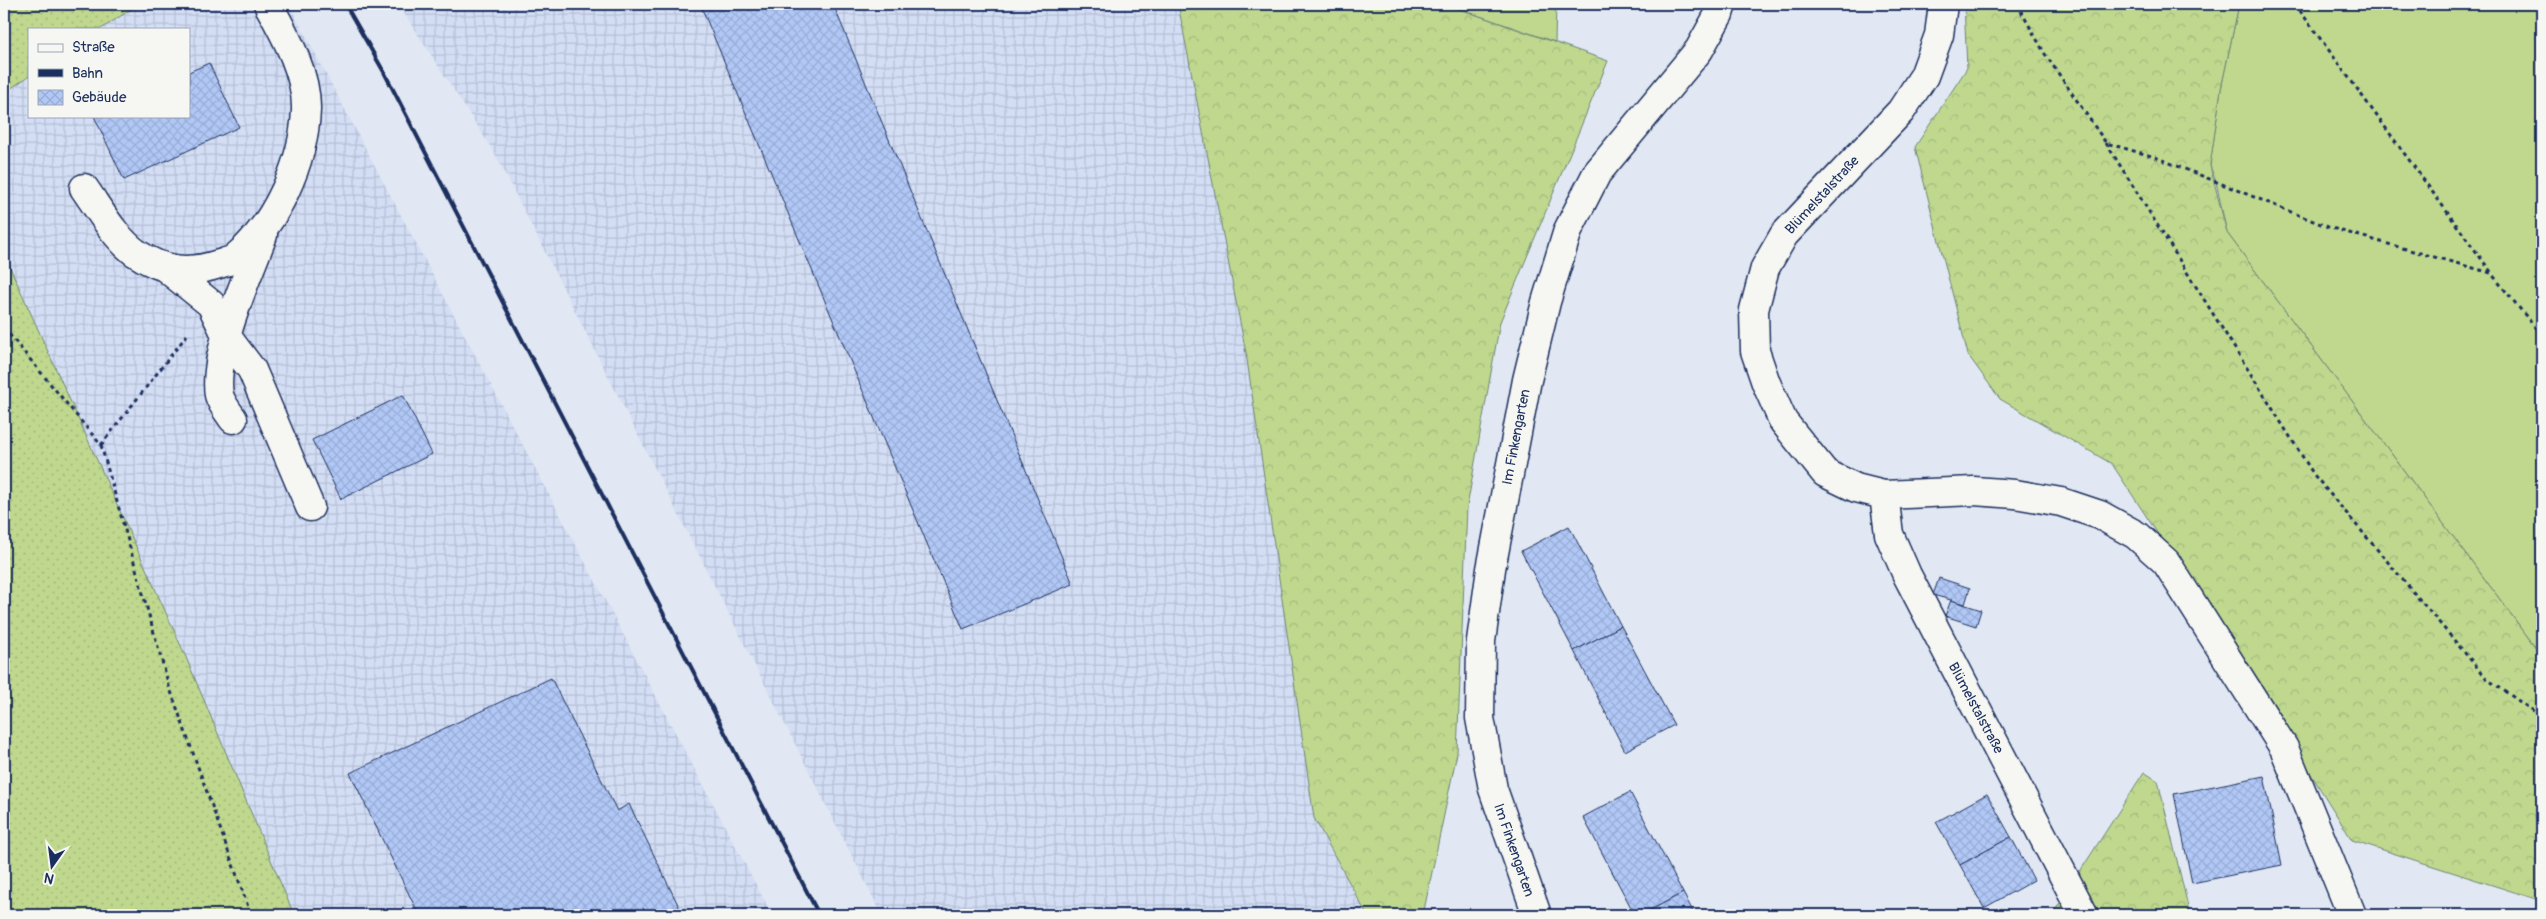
<svg xmlns="http://www.w3.org/2000/svg" width="2546" height="919" font-family="Pangolin,sans-serif">
  <style>
    .industrial { fill: url(#industrial-grid) }
    .grass { fill: #bfd88e; stroke: #6d8476 }
    .forest { fill: url(#forest-crowns); stroke: #6d8476 }
    .garden { fill: url(#garden-dots); stroke: #6d8476 }
    .building { fill: url(#building-cross-hatch); stroke: #1b2f5e }
    .lines { fill: none; stroke-linecap: round; stroke-linejoin: round }
    .minor-casing { stroke: #1b2f5e; stroke-width: 31 }
    .path { stroke: #1b2f5e; stroke-width: 3; stroke-dasharray: 4 4; stroke-linecap: butt }
    .minor { stroke: #f6f6f2; stroke-width: 28 }
    .rail { stroke: #1b2f5e; stroke-width: 4 }
    .labels { text-anchor: middle; dominant-baseline: central; stroke-width: 4.5; stroke-linejoin: round; paint-order: stroke }
    .street-label { font-size: 14px; fill: #1b2f5e; stroke: #f6f6f2 }
  </style>
  <defs>
    <pattern id="industrial-grid" width="8" height="8" patternUnits="userSpaceOnUse" patternTransform="scale(1.25)"><rect width="8" height="8" fill="#d3def4"/><path d="M0 4h8M4 0v8" fill="none" stroke="#b5bfd4"/></pattern>
    <pattern id="forest-crowns" width="20" height="18" patternUnits="userSpaceOnUse" patternTransform="scale(1.25)"><rect width="20" height="18" fill="#bfd88e"/><path d="M2 6a3 3 0 1 1 6 0M12 15a3 3 0 1 1 6 0" fill="none" stroke="#a4ba7d"/></pattern>
    <pattern id="garden-dots" width="8" height="8" patternUnits="userSpaceOnUse" patternTransform="scale(1.25)"><rect width="8" height="8" fill="#bfd88e"/><path d="M2 2h.1M6 6h.1" fill="none" stroke="#a4ba7d" stroke-width="1.8" stroke-linecap="round"/></pattern>
    <pattern id="building-cross-hatch" width="8" height="8" patternUnits="userSpaceOnUse" patternTransform="scale(1.25)"><rect width="8" height="8" fill="#b1c8f6"/><path d="M0 0l8 8M0 8l8-8" fill="none" stroke="#98acd5"/></pattern>
  </defs>
  <rect width="100%" height="100%" fill="#e1e8f3"/>
  <filter id="ink" filterUnits="userSpaceOnUse"><feTurbulence type="fractalNoise" baseFrequency=".02" numOctaves="2"/><feDisplacementMap in="SourceGraphic" scale="10" xChannelSelector="R" yChannelSelector="G"/><feConvolveMatrix kernelMatrix="1 2 1 2 8 2 1 2 1" color-interpolation-filters="sRGB"/></filter>
  <g filter="url(#ink)">
    <!-- industrial -->
    <g class="industrial">
      <path d="M139,4h150l483,911h-478l-109,-260 -181,-401v-161l25,-17v40h160v-87h-88z"/>
      <path d="M398,4h780l68,349 68,465 53,97h-485l-388,-763z"/>
    </g>
    <!-- grass -->
    <g class="grass">
      <path d="M1445,4h111l-1,38z"/>
      <path d="M2239,4h303v652l-315,-423 -11,-51 -6,-16 11,-77z"/>
    </g>
    <!-- forest -->
    <g class="forest">
      <path d="M1178,4h267l163,57 -108,261 -33,185 -10,246 -34,162h-56l-53,-97 -68,-465z"/>
      <path d="M1964,4h275l-18,85 -11,77 17,67 315,423v245l-190,-61 -131,-210 -109,-166 -112,-65 -32,-44 -53,-208 52,-79z"/>
      <path d="M2144,772l14,9 32,134h-138z"/>
    </g>
    <!-- garden -->
    <g class="garden">
      <path d="M4,4h135l-38,25h-72v47l-25,17z"/>
      <path d="M4,254l181,401 109,260h-290z"/>
    </g>
    <!-- building -->
    <g class="building">
      <path d="M700,4h133l240,580 -110,45z"/>
      <path d="M209,63l30,64 -115,53 -30,-64h95v-44z"/>
      <path d="M403,395l29,59 -91,45 -29,-59z"/>
      <path d="M1569,526l52,100 -47,25 -53,-100z"/>
      <path d="M1939,578l31,10 -5,16 -32,-9z"/>
      <path d="M1951,600l30,10 -5,16 -31,-10z"/>
      <path d="M1621,626l53,99 -49,26 -51,-100z"/>
      <path d="M551,678l66,133 12,-7 54,111h-264l-69,-142z"/>
      <path d="M2264,776l18,89 -90,18 -18,-89z"/>
      <path d="M1630,792l53,101 -42,22h-6l-52,-98z"/>
      <path d="M1987,794l24,43 -51,28 -24,-43z"/>
      <path d="M2011,837l23,43 -50,28 -24,-43z"/>
      <path d="M1683,893l12,22h-54z"/>
    </g>
    <g class="lines">
      <defs>
        <g id="minor">
          <path d="M1943,4l-4,31 -15,41 -23,35 -117,124 -19,33 -11,42 1,41 11,32 17,38 42,52 31,15 28,7 90,-4 41,3 46,8 39,13 36,20 30,27 118,186 68,167"/>
          <path d="M84,188c15,21 31,50 52,65 28,19 53,21 83,11 6,-2 13,-3 17,-7 40,-32 68,-96 70,-147 1,-37 -21,-75 -38,-106"/>
          <path d="M166,268l45,36 16,33 25,33 58,137"/>
          <path d="M233,419c-5,-7 -12,-16 -14,-24 -7,-41 29,-119 44,-160"/>
          <path d="M1884,495l5,39 18,41 177,340"/>
          <path d="M1537,915l-44,-126 -13,-71 1,-77 10,-72 36,-189 19,-78 22,-72 29,-57 102,-123 20,-36 3,-10"/>
        </g>
      </defs>
      <!-- minor casing -->
      <use href="#minor" class="minor-casing"/>
      <!-- path -->
      <g class="path">
        <path d="M2017,4l28,50 61,89 49,14 173,70 163,46 51,63"/>
        <path d="M2295,4l196,268"/>
        <path d="M2106,143l208,332 173,204 55,38"/>
        <path d="M4,328l97,117 68,241 82,229"/>
        <path d="M101,445l86,-110"/>
      </g>
      <!-- minor -->
      <use href="#minor" class="minor"/>
      <!-- rail -->
      <path class="rail" d="M345,4l39,68 435,843"/>
    </g>
  </g>
  <g class="labels">
    <!-- street labels -->
    <g class="street-label">
      <text transform="translate(1822 195) rotate(-47)">Blümelstalstraße</text>
      <text transform="translate(1516 437) rotate(-79)">Im Finkengarten</text>
      <text transform="translate(1976 708) rotate(62)">Blümelstalstraße</text>
      <text transform="translate(1514 850) rotate(71)">Im Finkengarten</text>
    </g>
  </g>
  <!-- margin -->
  <rect width="2546" height="919" fill="none" stroke="#f6f6f2" stroke-width="20"/>
  <rect x="10" y="10" width="2526" height="899" fill="none" stroke="#1b2f5e" stroke-width="2" filter="url(#ink)"/>
  <!-- legend -->
  <rect x="28" y="28" width="162" height="90" fill="#f6f6f2" stroke="#9ea6b7"/>
  <rect x="38" y="44" width="25" height="8" fill="#f6f6f2" stroke="#9ea6b7"/>
  <text x="72" y="52" font-size="15" fill="#1b2f5e">Straße</text>
  <rect x="38" y="69" width="25" height="8" fill="#1b2f5e" stroke="#9ea6b7"/>
  <text x="72" y="78" font-size="15" fill="#1b2f5e">Bahn</text>
  <rect x="38" y="90" width="25" height="15" fill="url(#building-cross-hatch)" stroke="#9ea6b7"/>
  <text x="72" y="102" font-size="15" fill="#1b2f5e">Gebäude</text>
  <!-- north arrow -->
  <g transform="translate(52 866) rotate(194)" stroke="#f6f6f2" stroke-width="4" paint-order="stroke">
  <path d="M0-4L9 19L0 12L-9 19Z" fill="#1b2f5e"/>
  <text y="-8" font-size="14" font-weight="bold" text-anchor="middle" fill="#1b2f5e">N</text>
  </g>
</svg>
